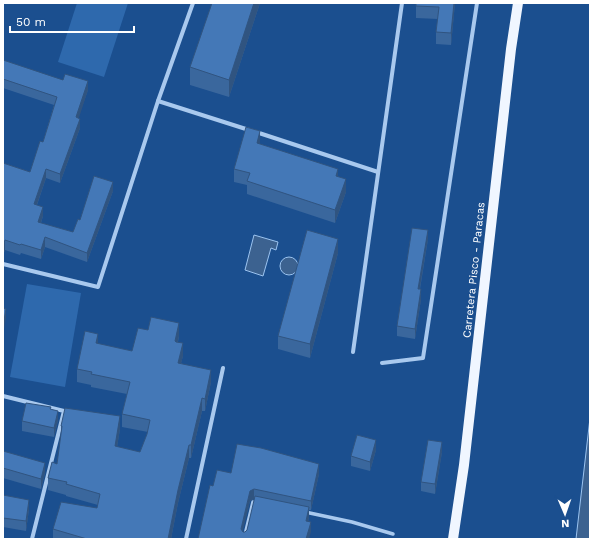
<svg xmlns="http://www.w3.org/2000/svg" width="593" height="542" font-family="'Work Sans',sans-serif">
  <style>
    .green { fill: #2e69ad }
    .water { fill: #3c6290; stroke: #9cc4f0 }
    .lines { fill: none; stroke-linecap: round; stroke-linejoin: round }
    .pedestrian { stroke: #a9c9ee; stroke-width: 3.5 }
    .minor { stroke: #a9c9ee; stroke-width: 4 }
    .primary { stroke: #f0f6ff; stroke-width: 10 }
    .wall { fill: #3a679d; fill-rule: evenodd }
    .shaded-wall { fill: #305480 }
    .building { fill: #4478b7; stroke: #305480 }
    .labels { text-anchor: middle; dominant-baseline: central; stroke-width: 3; stroke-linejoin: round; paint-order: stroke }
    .street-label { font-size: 11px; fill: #fff; stroke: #1b4f8f }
  </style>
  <rect width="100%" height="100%" fill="#1b4f8f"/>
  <!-- green -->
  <g class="green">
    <path d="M77,3h51l-24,74 -46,-15z"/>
    <path d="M27,284l54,9 -16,94 -55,-10z"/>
  </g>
  <!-- water -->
  <g class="water">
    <path d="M254,235l24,7 -2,8 -5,-2 -8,28 -18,-6z"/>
    <circle cx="289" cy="266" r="9"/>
    <path d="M590,418v121h-14z"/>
  </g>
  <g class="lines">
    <!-- pedestrian -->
    <g class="pedestrian">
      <path d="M305,512l47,10 41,12"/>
      <path d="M244,539l9,-37 5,1"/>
    </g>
    <!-- minor -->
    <g class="minor">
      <path d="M158,101l91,29"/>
      <path d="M256,132l122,40"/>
      <path d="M3,264l95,23 60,-186 35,-98"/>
      <path d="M353,352l49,-349"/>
      <path d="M382,363l41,-5 54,-355"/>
      <path d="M3,396l61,15 -32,128"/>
      <path d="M186,539l37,-171"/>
    </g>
    <!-- primary -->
    <path class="primary" d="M453,539l11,-74 47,-416 7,-46"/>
  </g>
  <!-- wall -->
  <g class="wall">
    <path d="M260,3l-31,94 -39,-12v-18z"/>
    <path d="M416,3h39l-4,42 -15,-1v-12l2,-13 -22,-1z"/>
    <path d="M3,60l85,30 -10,28 2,10 -20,55 -14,-5 -9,27 6,11 -2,7 32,9 7,-12 33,-29 -26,71 -42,-15 -4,12 -20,-6 -1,2 -15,-5 -2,5v-92l27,9 13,-30 11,-37 -51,-17z"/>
    <path d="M260,144l78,33 8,15 -11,31 -88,-29v-9l-13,-3v-13z"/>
    <path d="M428,239l-8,50 1,10 -6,40 -18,-3v-10z"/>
    <path d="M338,253l-28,105 -32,-9v-13z"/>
    <path d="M148,330l31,6 -1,6 5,14 -2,7 30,19 -6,29h-3l-11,47h-2l-11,45 -7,36h-118v-10l44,-21 1,-3 -32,-9v-1l-18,-5v-12l9,-14 4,-27v-11l59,3 -3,18 23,5 8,-20 -26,-5v-13l5,-20 -36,-7v-2l-14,-3v-13l21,-25 34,7z"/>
    <path d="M51,410l7,10 -4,17 -32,-6v-10z"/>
    <path d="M376,450l-6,21 -19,-5v-10z"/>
    <path d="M3,451l42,22 -4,16 -38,-11z"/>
    <path d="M442,452l-7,42 -14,-3v-9z"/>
    <path d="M319,474l-8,36h-2v7l-1,5 3,10 -113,7 15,-53zM254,499h1l-8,31 -2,2h-3l8,-31z"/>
    <path d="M3,495l26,14 -3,22 -23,-4z"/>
  </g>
  <!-- shaded-wall -->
  <g class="shaded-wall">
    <path d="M254,3h6l-31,94v-17z"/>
    <path d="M454,3h1l-4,42v-12z"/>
    <path d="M88,81v9l-12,37v-10z"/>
    <path d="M80,119v9l-20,55v-9z"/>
    <path d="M260,131v13l-3,-1z"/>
    <path d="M46,169v9l-12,35v-9z"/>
    <path d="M338,169v14l-2,-7z"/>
    <path d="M346,179v13l-11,31v-13z"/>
    <path d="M113,182v9l-26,71v-9z"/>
    <path d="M43,207v9l-5,15v-9z"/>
    <path d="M428,230v9l-10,60v-10z"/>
    <path d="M45,237v10l-4,12v-9z"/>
    <path d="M338,239v14l-28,105v-14z"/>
    <path d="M5,240v10l-2,5v-9z"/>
    <path d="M421,289v10l-6,40v-10z"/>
    <path d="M6,309v9l-3,17v-9z"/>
    <path d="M179,323v13l-4,17v-12z"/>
    <path d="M98,334v13l-2,-4z"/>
    <path d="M183,343v13l-5,19v-12z"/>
    <path d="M211,370v12l-6,29v-12z"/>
    <path d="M202,398v13l-11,47v-13z"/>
    <path d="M58,411v9l-4,17v-9z"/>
    <path d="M120,416v13l-5,30v-13z"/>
    <path d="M376,440v10l-6,21v-9z"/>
    <path d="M442,442v10l-7,42v-10z"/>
    <path d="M189,445v13l-11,45 -7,36h-3l10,-49z"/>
    <path d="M45,463v10l-4,16v-10z"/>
    <path d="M319,464v10l-8,36v-9z"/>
    <path d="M254,489v10l-4,2 -9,37v-9l9,-38z"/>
    <path d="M29,500v9l-3,22v-10z"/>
    <path d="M309,507v10l-3,14v-10z"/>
    <path d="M311,522v10l-2,7h-3z"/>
  </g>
  <!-- building -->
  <g class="building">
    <path d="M212,3h42l-25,77 -39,-13z"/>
    <path d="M416,3h38l-3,30 -15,-1 3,-25 -23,-1z"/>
    <path d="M3,60l60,20 2,-6 23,7 -12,36 4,2 -20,55 -14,-5 -12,35 9,3 -5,15 35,10 5,-13 2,1 14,-44 19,6 -26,71 -42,-16 -4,13 -20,-6 -1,1 -15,-5 -2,6v-83l27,9 10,-31 3,1 14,-45 -54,-18z"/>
    <path d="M246,127l14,4 -3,12 81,26 -2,7 10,3 -11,31 -88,-29 3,-8 -16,-4z"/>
    <path d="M412,228l16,2 -10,59h3l-6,40 -18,-3z"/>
    <path d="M307,230l31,9 -28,105 -32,-8z"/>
    <path d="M3,308l3,1 -3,17z"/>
    <path d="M151,317l28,6 -4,18 1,1 7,1 -5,20 33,7 -6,29 -3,-1 -11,47h-2l-11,45 -10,49h-81l-34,-10 8,-27 36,6 3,-14 -34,-10 1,-2 -19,-4 4,-16 5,2 5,-38h-1l4,-18 55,8 -5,30 25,6 7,-18 3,-14 -28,-6 8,-32 -39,-8 1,-2 -15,-3 8,-38 13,3 -2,9 36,8 6,-23 10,2z"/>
    <path d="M26,403l25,4 -1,2 8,2 -4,17 -32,-7z"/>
    <path d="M357,435l19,5 -6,22 -19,-6z"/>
    <path d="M428,440l14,2 -7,42 -14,-2z"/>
    <path d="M237,444l24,4 58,16 -8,37 -57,-12 -4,2 -9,38 2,3h2l2,-2 8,-34 54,11 -3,14 5,1 -5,17h-108l12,-54 3,1 4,-16 14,3z"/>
    <path d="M3,451l42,12 -4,16 -38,-11z"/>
    <path d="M3,495l26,5 -3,21 -23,-3z"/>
  </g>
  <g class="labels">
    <!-- street labels -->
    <g class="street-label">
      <text transform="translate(474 270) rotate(-84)">Carretera Pisco - Paracas</text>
    </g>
  </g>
  <!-- border -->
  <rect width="593" height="542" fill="none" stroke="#ffffff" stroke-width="8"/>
  <!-- north arrow -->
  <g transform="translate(565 514) rotate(178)" stroke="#1b4f8f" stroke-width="3" paint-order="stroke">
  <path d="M0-3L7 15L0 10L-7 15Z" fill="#ffffff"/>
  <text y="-6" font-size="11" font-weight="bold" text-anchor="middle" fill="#ffffff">N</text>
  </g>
  <!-- scale -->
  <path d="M10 26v6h124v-6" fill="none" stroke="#ffffff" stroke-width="2"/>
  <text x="16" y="26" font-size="12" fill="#ffffff" stroke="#1b4f8f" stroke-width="3" paint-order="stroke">50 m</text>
</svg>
